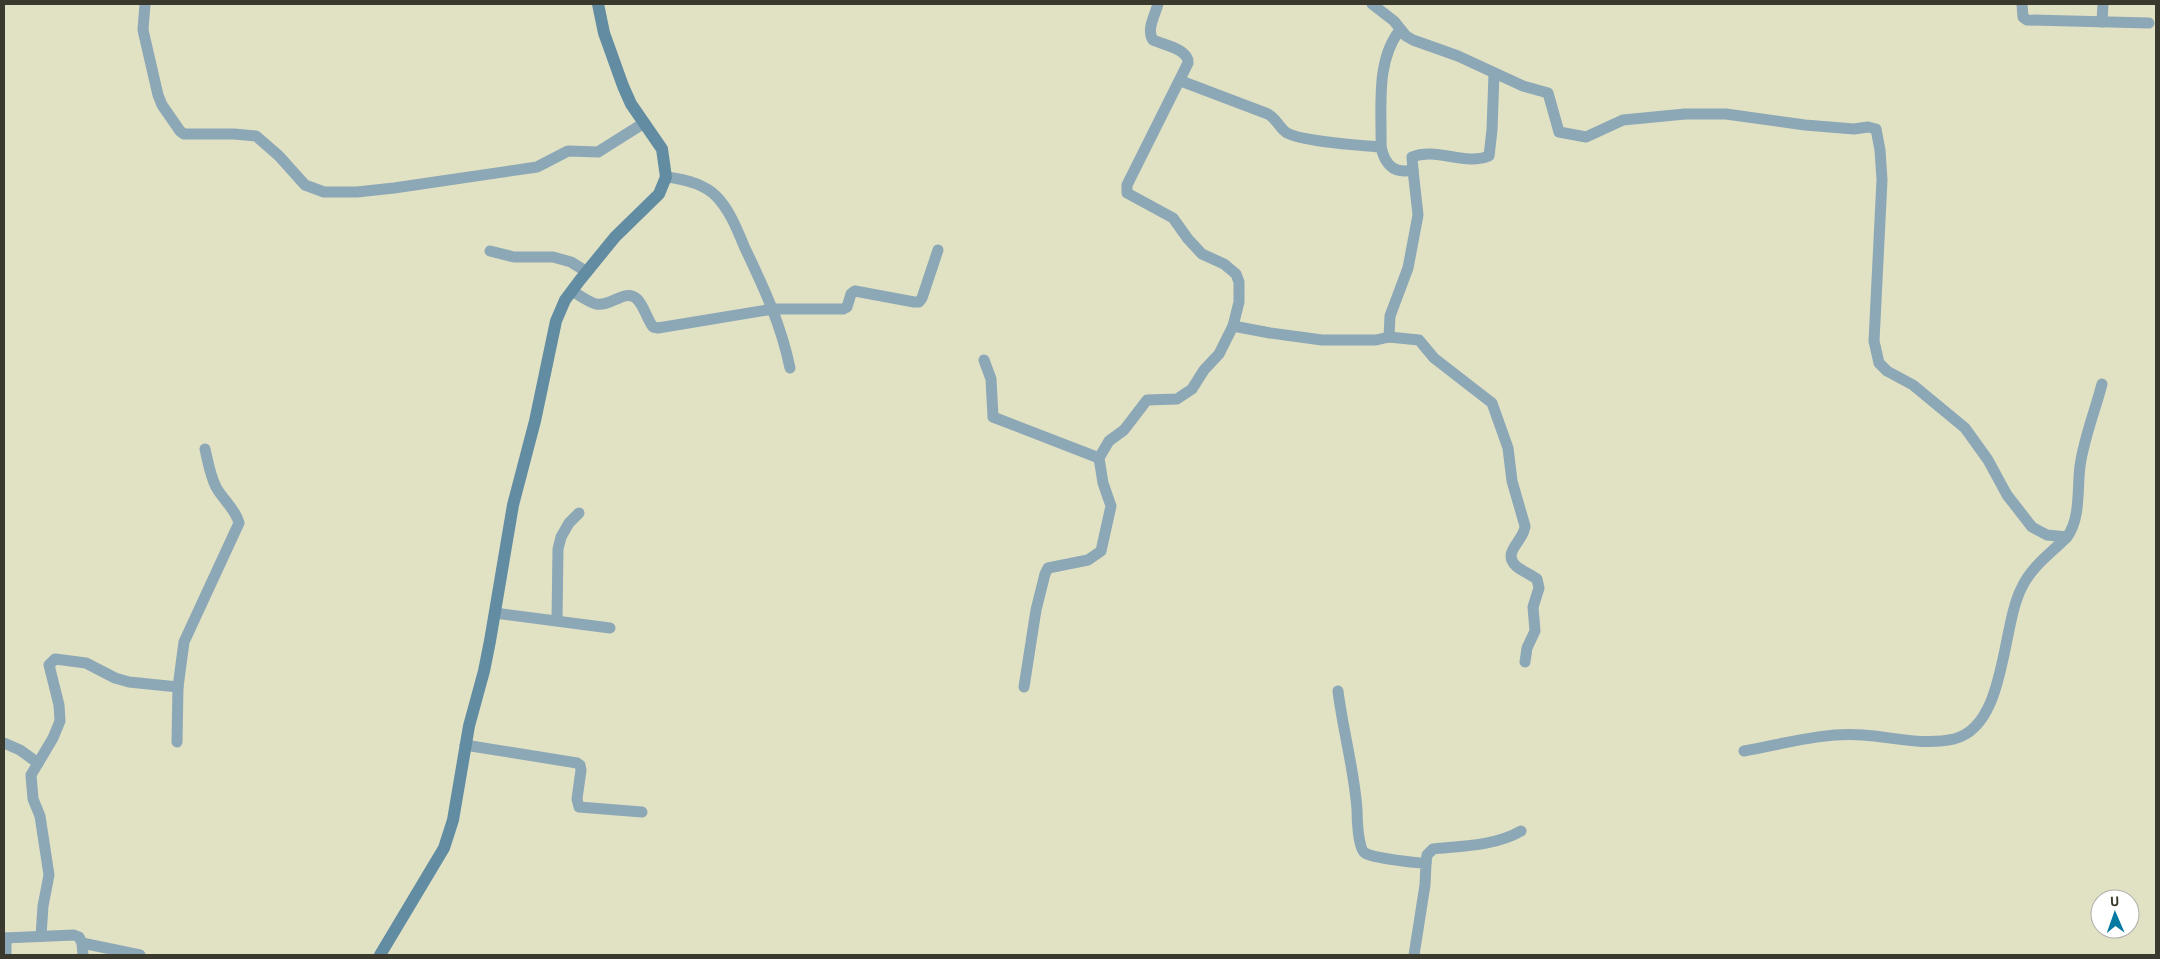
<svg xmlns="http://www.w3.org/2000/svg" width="2160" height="959" font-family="'Titillium Web',sans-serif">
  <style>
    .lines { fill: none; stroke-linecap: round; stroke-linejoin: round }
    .street { stroke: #8ca7b6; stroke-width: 11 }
    .secondary { stroke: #628ca2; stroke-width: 12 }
  </style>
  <rect width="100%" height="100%" fill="#e1e1c4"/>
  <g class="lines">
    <!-- street -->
    <g class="street">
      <path d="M145,4l-2,26 15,65 4,10 18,26 4,3h50l22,2 23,20 26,29 19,7h33l37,-4 143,-21 31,-16 30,1 46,-29"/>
      <path d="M1372,4l22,17 12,15 7,4 45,16 65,30 25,7 11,39 27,5 37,-17 62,-6h41l79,11 49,4 14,-2 8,2 4,21 2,30 -8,161 5,22 8,8 26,14 52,43 23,32 19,35 25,32 15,8 20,2c14,-19 10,-49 13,-71 4,-28 15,-55 22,-82"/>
      <path d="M2022,4l1,13 4,3 122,3"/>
      <path d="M2102,22l1,-18"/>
      <path d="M1181,81l87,33c9,5 11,14 19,19 17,9 73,12 94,14 4,18 13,27 32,23l-1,-13c24,-10 53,9 77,-1l3,-26 2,-56"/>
      <path d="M1381,147c1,-38 -6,-86 19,-117"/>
      <path d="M666,177c18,2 37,6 50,19 13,13 21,33 28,50 19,40 37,78 46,122"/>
      <path d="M490,251l24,6h39l18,5 16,10"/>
      <path d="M572,291c7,4 16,11 24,13 15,3 29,-16 41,-5 7,7 10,20 16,28l5,1 115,-19h70l4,-2 4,-13 4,-3 59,11h5l3,-4 16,-48"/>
      <path d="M1233,326l37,7 52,7h54l13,-3 30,3 15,18 58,45 16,45 4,33 13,45c0,14 -24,26 -9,40 6,5 14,8 21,13l2,9 -6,19 2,24 -8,17 -2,14"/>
      <path d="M1389,337l1,-21 18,-48 10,-53 -5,-45"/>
      <path d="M984,360l7,19 2,38 106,41"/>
      <path d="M495,613l115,15"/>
      <path d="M557,620l1,-71 3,-12 8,-14 10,-10"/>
      <path d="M178,687l6,-45 55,-119c-4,-15 -16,-23 -23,-36 -6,-12 -8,-25 -11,-38"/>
      <path d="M1024,687l12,-77 9,-36 3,-6 40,-8 13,-9 10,-45 -8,-23 -4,-25 10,-17 15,-11 23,-30 30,-1 15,-10 12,-19 15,-16 14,-28 6,-24v-20l-3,-8 -12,-10 -22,-10 -14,-15 -15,-21 -46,-25v-8l61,-122c1,-14 -24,-18 -35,-23 -7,-10 2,-25 5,-36"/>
      <path d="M1338,691c5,40 16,78 19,118 0,9 1,40 8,44 8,5 50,10 61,10l-1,22 -11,70"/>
      <path d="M4,743l16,7 18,13"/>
      <path d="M465,745l112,18 3,2 1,5 -4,29 2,8 63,5"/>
      <path d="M1744,751c40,-7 78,-19 119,-16 30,2 61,11 91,4 53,-13 47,-113 68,-152 10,-21 29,-34 45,-50"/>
      <path d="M1426,863l1,-8 6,-6c29,-3 62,-3 88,-18"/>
      <path d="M41,936l2,-30 6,-31 -9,-59 -7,-17 -2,-24 22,-37 7,-17 -1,-16 -10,-40 6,-6 31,4 29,15 14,4 49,5 -1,55"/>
      <path d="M4,938l70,-3 5,2 3,6 1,12"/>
      <path d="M82,943l58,12"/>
      <path d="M6,955v-17"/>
    </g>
    <!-- secondary -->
    <path class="secondary" d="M380,955l64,-107 9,-28 16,-94 15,-55 6,-30 23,-136 22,-84 21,-100 9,-21 15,-20 35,-43 44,-43 7,-17 -4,-28 -31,-45 -8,-18 -19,-53 -6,-29"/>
  </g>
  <!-- border -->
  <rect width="2160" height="959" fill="none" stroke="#39392d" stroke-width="10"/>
  <!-- north arrow -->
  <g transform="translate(2115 914) rotate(358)"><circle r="24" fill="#ffffff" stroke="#b0b0ab"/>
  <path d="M0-4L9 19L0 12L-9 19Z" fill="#0479a1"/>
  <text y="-8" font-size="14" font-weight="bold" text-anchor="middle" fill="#39392d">U</text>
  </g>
</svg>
